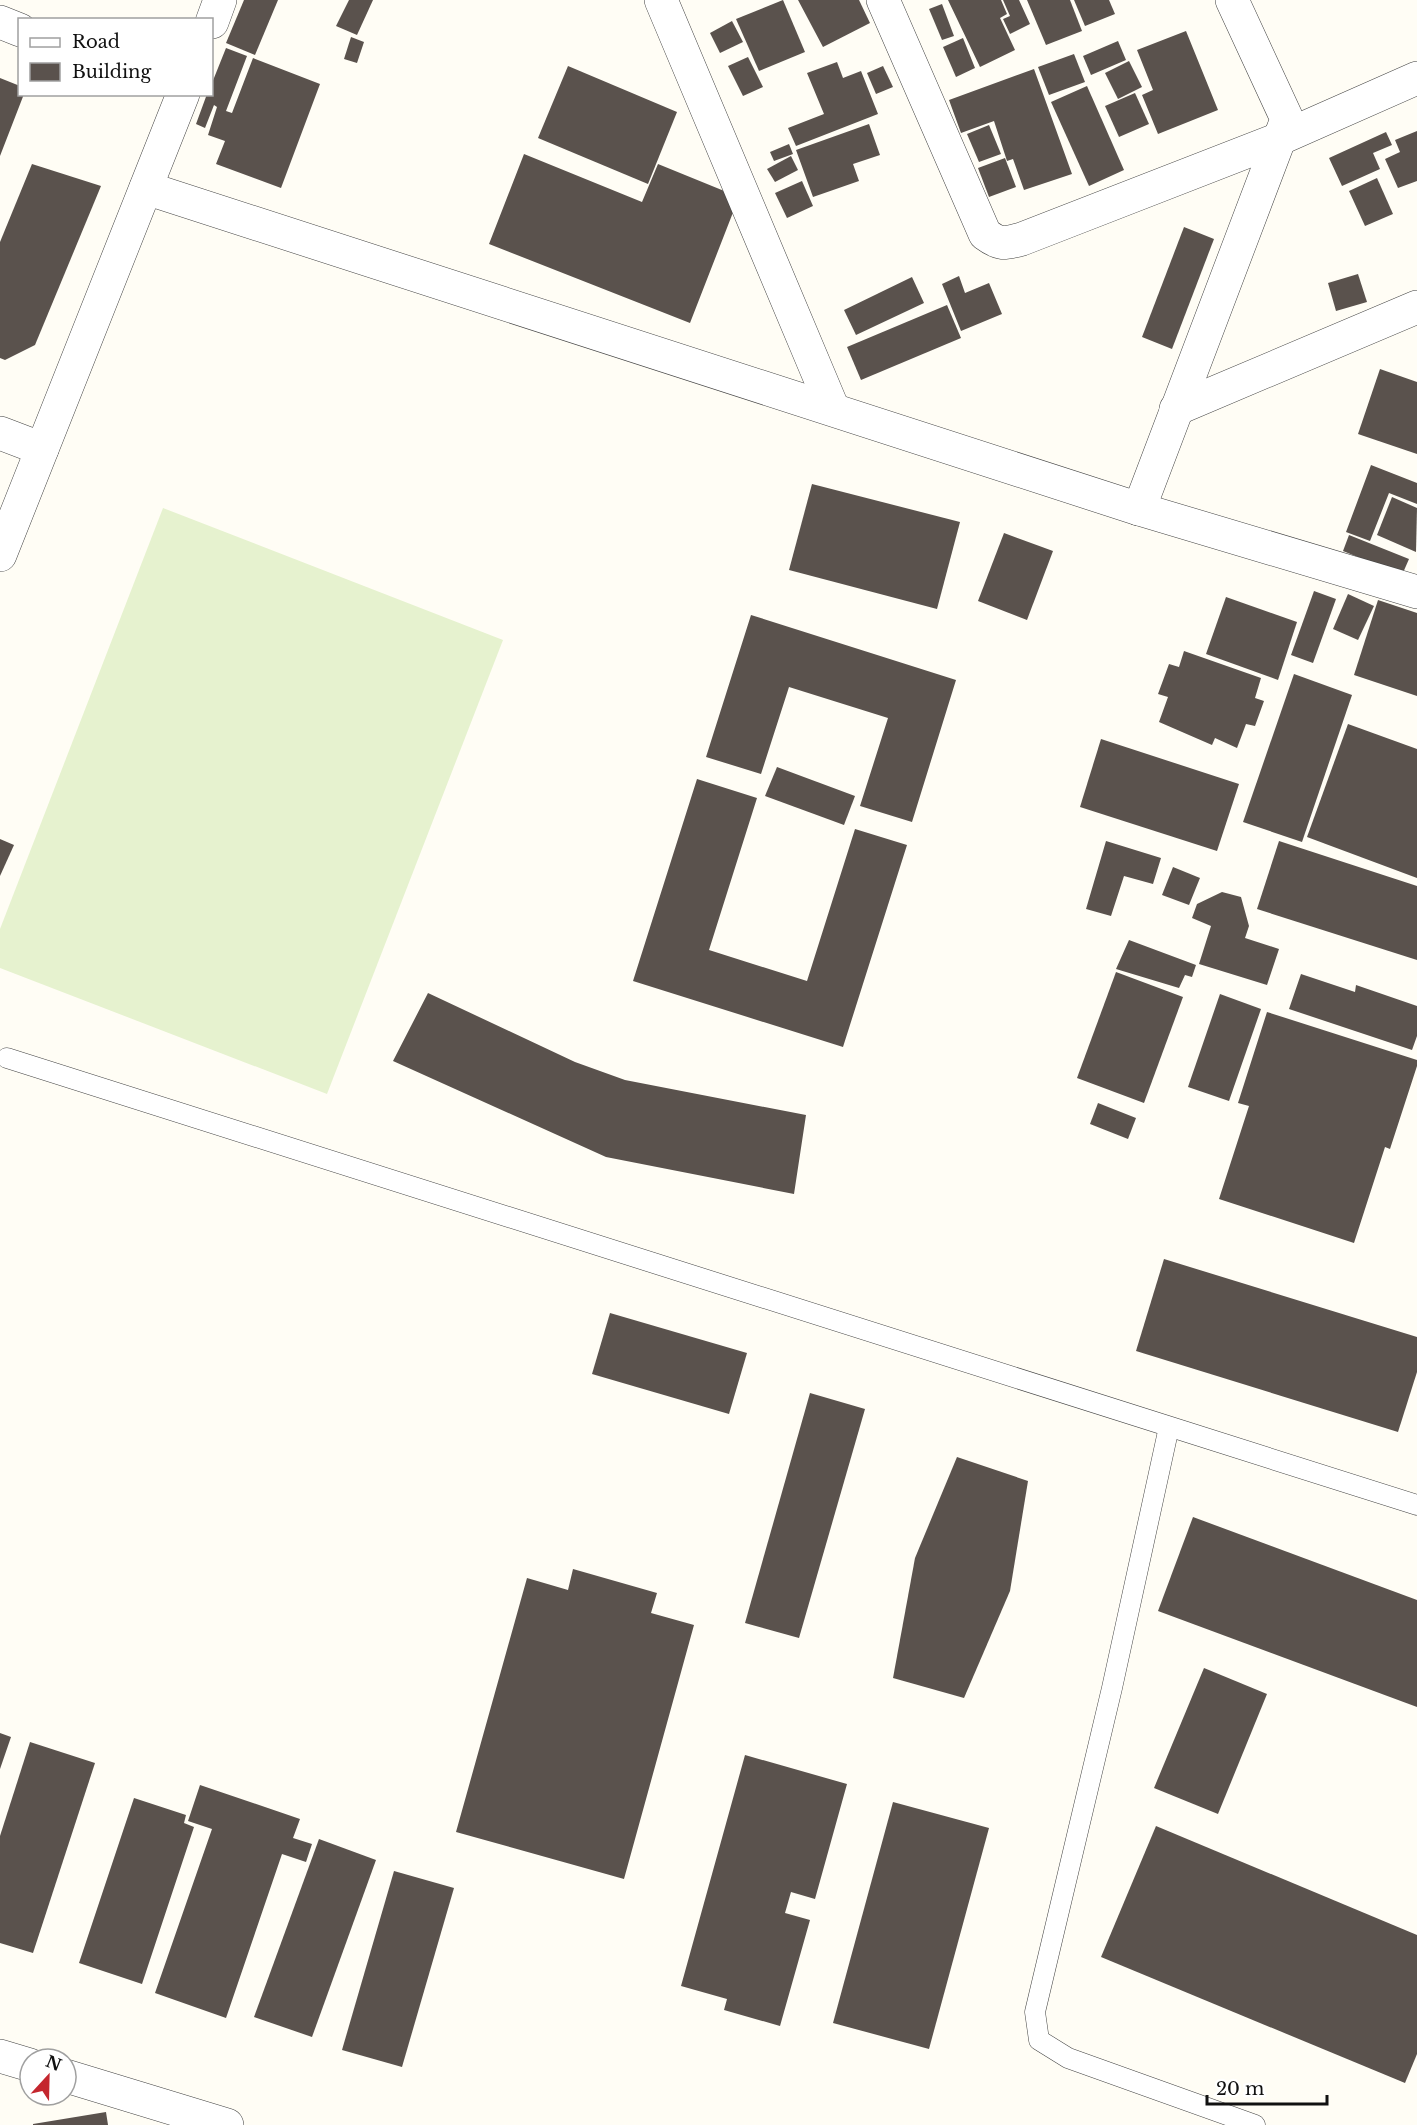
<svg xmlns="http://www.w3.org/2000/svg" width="1417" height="2125" font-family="'Libre Baskerville',serif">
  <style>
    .pitch { fill: #e6f2cf }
    .building { fill: #5a524d }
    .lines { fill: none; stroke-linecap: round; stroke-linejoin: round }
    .service-casing { stroke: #444; stroke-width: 21 }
    .minor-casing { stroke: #444; stroke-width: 34 }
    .service { stroke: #fff; stroke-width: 20 }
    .minor { stroke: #fff; stroke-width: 33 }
  </style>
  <rect width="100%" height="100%" fill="#fffdf5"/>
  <!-- pitch -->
  <path class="pitch" d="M163,508l340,132 -176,454 -327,-126v-39z"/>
  <!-- building -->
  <g class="building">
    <path d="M244,0h34l-23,55 -29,-12z"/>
    <path d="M349,0h24l-16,35 -21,-9z"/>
    <path d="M783,0l22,52 -46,19 -23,-52z"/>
    <path d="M798,0h61l11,23 -47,24z"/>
    <path d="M948,0h53l6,14 -7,4 15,32 -35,17z"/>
    <path d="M1003,0h16l11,24 -20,10 -7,-15 7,-3z"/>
    <path d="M1027,0h43l12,31 -36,14z"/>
    <path d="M1074,0h35l6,14 -30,12z"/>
    <path d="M942,4l12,32 -12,4 -13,-31z"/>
    <path d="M732,21l11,21 -23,11 -10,-20z"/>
    <path d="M1186,31l32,79 -60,24 -16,-39 11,-5 -16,-40z"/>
    <path d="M351,37l13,5 -7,21 -13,-4z"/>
    <path d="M963,38l12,30 -19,9 -13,-30z"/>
    <path d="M1118,41l8,19 -35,15 -8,-19z"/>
    <path d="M226,48l21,8 -21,55 6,2 21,-55 67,26 -39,104 -65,-24 9,-23 -17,-6 9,-28 -3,-2 -9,23 -9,-4 11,-30h5v-11z"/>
    <path d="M1074,54l11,28 -36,13 -11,-28z"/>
    <path d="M748,57l15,30 -20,9 -15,-30z"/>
    <path d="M1129,61l13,26 -24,12 -13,-26z"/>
    <path d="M837,62l6,16 18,-7 17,43 -82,32 -8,-18 36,-14 -17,-41z"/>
    <path d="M568,66l109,46 -29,72 -110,-46z"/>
    <path d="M883,66l10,21 -17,7 -9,-21z"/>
    <path d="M1034,69l38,105 -48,16 -11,-31 -6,2 -13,-40 -33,12 -12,-33z"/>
    <path d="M0,78l20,8v8h4l-24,62z"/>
    <path d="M1087,86l37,84 -35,16 -38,-84z"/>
    <path d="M1135,93l14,31 -30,13 -14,-31z"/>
    <path d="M869,124l11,31 -27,9 6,17 -46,16 -17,-47z"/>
    <path d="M989,125l12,29 -22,8 -12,-28z"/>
    <path d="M1417,131v50l-19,7 -13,-29 15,-7 -5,-12z"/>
    <path d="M1386,132l6,13 -19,8 7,16 -38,17 -13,-28z"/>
    <path d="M789,144l4,10 -19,7 -4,-9z"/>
    <path d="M524,154l118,48 16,-38 81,33 -49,126 -201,-79z"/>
    <path d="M791,156l7,14 -23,12 -8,-13z"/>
    <path d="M1005,158l11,29 -27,10 -11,-29z"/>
    <path d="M32,164l69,22 -66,159 -30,15 -5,-2v-116z"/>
    <path d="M1377,178l16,36 -28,12 -16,-35z"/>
    <path d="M802,181l11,25 -26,12 -12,-25z"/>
    <path d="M1184,227l30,12 -42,110 -30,-12z"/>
    <path d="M1358,274l9,28 -31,9 -8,-28z"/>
    <path d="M959,276l6,17 24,-10 13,31 -41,17 -19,-47z"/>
    <path d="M912,277l12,26 -68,32 -12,-25z"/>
    <path d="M947,305l14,33 -100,42 -14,-33z"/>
    <path d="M1380,369l37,13v72l-59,-20z"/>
    <path d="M1371,465l46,18v21l-28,-11 -19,48 -24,-9z"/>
    <path d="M812,484l148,38 -23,87 -148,-39z"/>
    <path d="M1392,497l25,11 -1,44 -39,-17z"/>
    <path d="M1004,533l49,18 -26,69 -49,-19z"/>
    <path d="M1349,535l60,24 -7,16 -59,-24z"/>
    <path d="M1314,591l22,8 -23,64 -22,-8z"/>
    <path d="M1348,594l26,12 -16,34 -25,-11z"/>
    <path d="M1226,597l71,25 -19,58 -72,-26z"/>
    <path d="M1378,600l39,13v83l-63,-21z"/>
    <path d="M751,615l205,65 -44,142 -52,-16 28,-88 -99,-31 -28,87 -55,-17z"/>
    <path d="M1184,651l77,27 -6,20 9,3 -9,25 -9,-2 -9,24 -22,-10 -3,7 -53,-23 9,-25 -10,-3 11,-30 10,3z"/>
    <path d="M1294,674l58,21 -50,147 -59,-20z"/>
    <path d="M1348,724l69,25v129l-110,-41z"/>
    <path d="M1101,739l138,45 -22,67 -137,-44z"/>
    <path d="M777,767l78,29 -11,29 -79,-29z"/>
    <path d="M697,779l60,19 -48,152 98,31 48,-152 52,16 -64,202 -210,-66z"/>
    <path d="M0,839l14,6 -14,31z"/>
    <path d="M1106,841l55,17 -8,26 -29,-8 -13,40 -25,-7z"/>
    <path d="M1279,841l138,45v74l-160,-51z"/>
    <path d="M1173,867l27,11 -11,27 -27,-10z"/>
    <path d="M1222,892l19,5 8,29 -4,12 34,11 -12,36 -68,-21 12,-38 -19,-8 5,-14z"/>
    <path d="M1129,940l67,25 -4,12 -7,-2 -6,13 -63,-19z"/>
    <path d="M1116,972l67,25 -39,106 -67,-25z"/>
    <path d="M1301,974l54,18 1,-7 61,21v30l-5,14 -123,-41z"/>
    <path d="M428,993l147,69 50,18 181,35 -12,79 -188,-37 -213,-96z"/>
    <path d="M1220,994l41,15 -32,92 -41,-14z"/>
    <path d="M1267,1012l150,48v6l-27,83 -5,-2 -31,96 -135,-44 30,-93 -11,-3z"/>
    <path d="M1098,1103l38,15 -8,21 -38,-15z"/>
    <path d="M1164,1259l253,78v35l-19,60 -262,-81z"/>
    <path d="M610,1313l137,40 -18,61 -137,-40z"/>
    <path d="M810,1393l55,16 -66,229 -54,-15z"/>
    <path d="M957,1457l71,24 -18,110 -46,107 -71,-20 22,-120z"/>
    <path d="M1193,1517l224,83v107l-259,-96z"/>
    <path d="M573,1569l84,24 -6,20 43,12 -70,254 -168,-47 71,-254 41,12z"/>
    <path d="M1204,1668l63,26 -49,120 -64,-26z"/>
    <path d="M0,1733l11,4 -11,32z"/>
    <path d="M30,1742l65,21 -62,190 -33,-10v-107z"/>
    <path d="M745,1755l102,29 -32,115 -24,-7 -6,21 25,7 -30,106 -56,-16 3,-11 -46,-13z"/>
    <path d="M200,1785l100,34 -7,19 19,6 -6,18 -24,-8 -56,164 -71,-25 57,-164 -24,-8z"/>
    <path d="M134,1798l52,17 -2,8 10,4 -52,157 -63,-21z"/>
    <path d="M893,1802l96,26 -60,221 -96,-26z"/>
    <path d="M1156,1826l261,109v119l-12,29 -304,-126z"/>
    <path d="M319,1839l57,21 -64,177 -58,-20z"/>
    <path d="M394,1871l60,17 -52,179 -60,-17z"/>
    <path d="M106,2112l2,13h-75v-1z"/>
  </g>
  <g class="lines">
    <defs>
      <g id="service">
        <path d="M7,1058l1410,447"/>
        <path d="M1169,1427l-57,261 -77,324 4,28 29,18 187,67"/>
      </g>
      <g id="minor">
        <path d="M661,0l172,409"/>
        <path d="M883,0l102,234c15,11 19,10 37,5l257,-100 138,-61"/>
        <path d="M0,22l20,8"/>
        <path d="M212,22l8,-22"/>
        <path d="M146,188l993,321 278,83"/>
        <path d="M1176,409l241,-102"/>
        <path d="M0,433l42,16"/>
        <path d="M1139,509l148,-390 -55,-119"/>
        <path d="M0,555l183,-461"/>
        <path d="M0,2056l30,9"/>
        <path d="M66,2076l161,49"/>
      </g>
    </defs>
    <!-- service casing -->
    <use href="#service" class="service-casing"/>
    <!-- minor casing -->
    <use href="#minor" class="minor-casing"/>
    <!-- service -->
    <use href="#service" class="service"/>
    <!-- minor -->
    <use href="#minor" class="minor"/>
  </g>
  <!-- legend -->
  <rect x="18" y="18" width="195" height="78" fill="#ffffff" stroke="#a0a0a0" stroke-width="1.5"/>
  <rect x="30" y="38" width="30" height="9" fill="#ffffff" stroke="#a0a0a0" stroke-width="1.5"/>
  <text x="72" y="48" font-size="18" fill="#111111">Road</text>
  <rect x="30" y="63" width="30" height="18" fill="#5a524d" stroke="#a0a0a0" stroke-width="1.5"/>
  <text x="72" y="78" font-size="18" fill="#111111">Building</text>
  <!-- north arrow -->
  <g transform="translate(48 2077) rotate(22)"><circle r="28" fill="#ffffff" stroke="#a0a0a0" stroke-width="1.5"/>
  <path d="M0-4.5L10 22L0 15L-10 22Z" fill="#c4262e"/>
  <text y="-9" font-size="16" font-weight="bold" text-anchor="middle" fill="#111111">N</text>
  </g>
  <!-- scale -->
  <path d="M1207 2095v9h120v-9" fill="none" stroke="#111111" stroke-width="3"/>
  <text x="1216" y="2095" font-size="18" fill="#111111" stroke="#ffffff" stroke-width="4.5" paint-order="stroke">20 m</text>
</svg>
